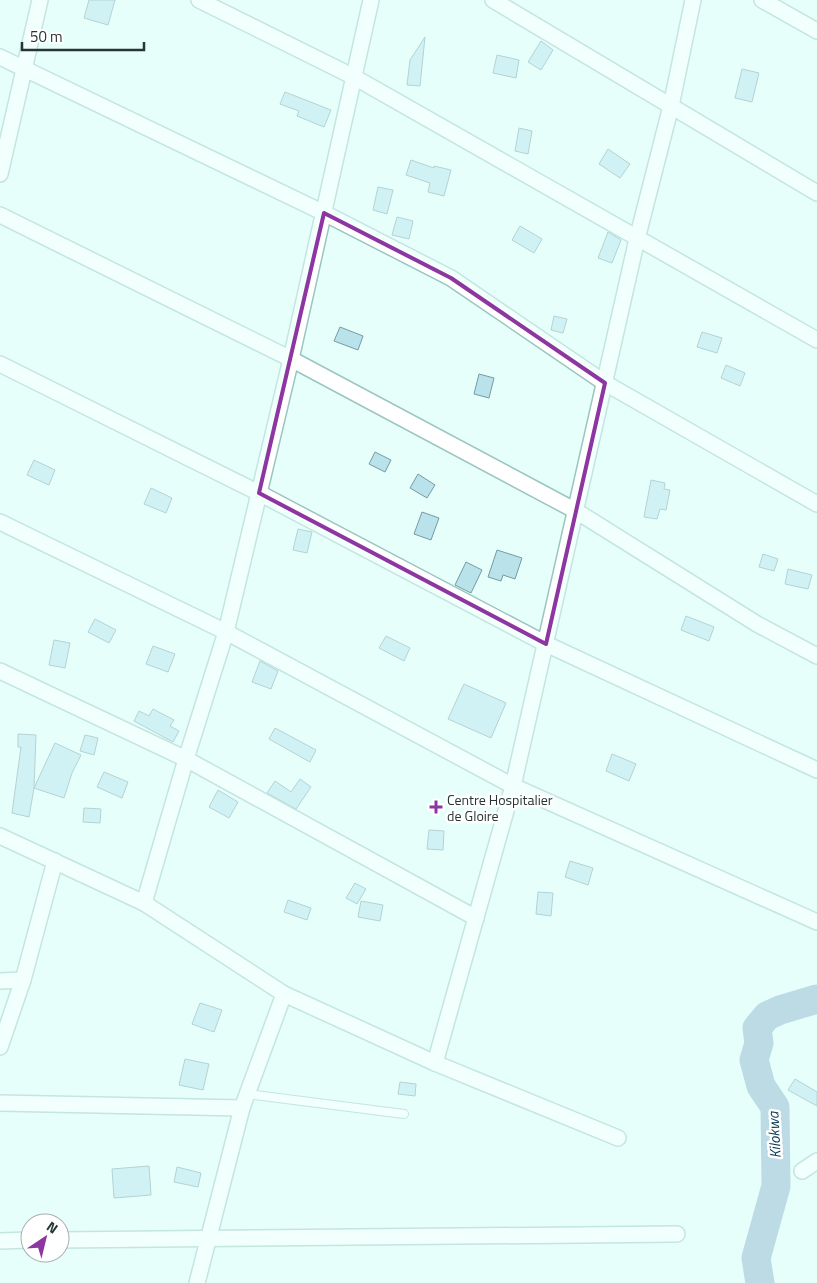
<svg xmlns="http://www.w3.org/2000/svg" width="817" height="1283" font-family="'Titillium Web',sans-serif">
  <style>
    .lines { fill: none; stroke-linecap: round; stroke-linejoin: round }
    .river { stroke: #8bafc9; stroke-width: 29 }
    .building { fill: #b9e2eb; stroke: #759ca5 }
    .lane-casing { stroke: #9bc5bf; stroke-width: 10 }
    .street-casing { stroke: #9bc5bf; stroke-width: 18 }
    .lane { stroke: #fff; stroke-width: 8 }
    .street { stroke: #fff; stroke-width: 15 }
    .marked { fill: none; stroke: #8d35a0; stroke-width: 4; stroke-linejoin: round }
    .poi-dot { fill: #8d35a0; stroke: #fff; stroke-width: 2 }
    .labels { text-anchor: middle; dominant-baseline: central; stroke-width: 5; stroke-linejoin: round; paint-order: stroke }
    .poi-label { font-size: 14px; fill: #253634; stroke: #fff; text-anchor: start }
    .water-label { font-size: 15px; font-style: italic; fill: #073650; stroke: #fff }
  </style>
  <rect width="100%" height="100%" fill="#e6fffb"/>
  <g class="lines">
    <!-- river -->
    <path class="river" d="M760,1283l-4,-25 20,-72 -1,-79 -14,-21 -7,-26 5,-17 -2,-15 10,-12 13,-6 37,-11"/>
  </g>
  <!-- building -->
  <g class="building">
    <path d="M89,0h26l-7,25 -24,-7z"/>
    <path d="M425,37l-5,49 -13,-1 3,-25z"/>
    <path d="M541,41l12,9 -12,20 -13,-8z"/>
    <path d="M497,55l22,5 -3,18 -23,-5z"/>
    <path d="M742,69l17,4 -7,29 -17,-4z"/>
    <path d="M285,92l46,18 -7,17 -27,-11 2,-5 -19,-7z"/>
    <path d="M519,128l13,3 -4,23 -13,-3z"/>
    <path d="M608,149l22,15 -10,14 -21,-14z"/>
    <path d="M411,160l23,8v-2l17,4 -7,26 -16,-4 2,-9 -24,-8z"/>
    <path d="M378,187l15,3 -6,24 -14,-4z"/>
    <path d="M397,217l16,4 -4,18 -17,-4z"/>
    <path d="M520,226l22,13 -8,14 -22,-13z"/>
    <path d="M608,232l13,8 -9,23 -14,-5z"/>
    <path d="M554,316l13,3 -4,14 -12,-3z"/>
    <path d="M340,327l23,9 -5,14 -24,-9z"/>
    <path d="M702,332l20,6 -5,15 -20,-6z"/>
    <path d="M726,365l19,8 -5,13 -19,-8z"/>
    <path d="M479,374l15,4 -5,20 -15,-4z"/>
    <path d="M375,452l16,8 -6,12 -16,-8z"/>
    <path d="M34,460l21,10 -6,15 -22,-10z"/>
    <path d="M418,474l17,11 -8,13 -17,-10z"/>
    <path d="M651,480l14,3 -1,6 6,1 -4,20 -6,-1 -3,10 -13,-2z"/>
    <path d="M151,488l21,10 -6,15 -22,-9z"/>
    <path d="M422,512l17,6 -8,22 -17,-6z"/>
    <path d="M298,529l14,3 -5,21 -14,-3z"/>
    <path d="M497,550l25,8 -7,21 -12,-4 -2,6 -13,-4z"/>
    <path d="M763,554l15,5 -4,12 -15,-4z"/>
    <path d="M466,562l16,8 -11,23 -16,-8z"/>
    <path d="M788,569l24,6 -4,14 -23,-5z"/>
    <path d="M686,616l28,11 -5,14 -28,-11z"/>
    <path d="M95,619l21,11 -7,13 -21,-11z"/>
    <path d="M386,636l24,12 -6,13 -25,-13z"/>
    <path d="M54,640l16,3 -5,25 -16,-3z"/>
    <path d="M153,646l22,8 -7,18 -22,-8z"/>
    <path d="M260,661l18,10 -7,18 -19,-7z"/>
    <path d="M464,684l42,19 -15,35 -43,-19z"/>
    <path d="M153,709l21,11 -4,6 9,5 -6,11 -39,-21 5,-10 10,5z"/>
    <path d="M275,728l41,22 -6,12 -41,-23z"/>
    <path d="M18,734l18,1 -2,53 21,-45 26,12 -9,18 -8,25 -30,-10 -5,29 -17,-4 9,-66h-3z"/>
    <path d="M85,735l13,3 -4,17 -14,-4z"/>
    <path d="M612,754l24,10 -7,17 -23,-10z"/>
    <path d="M104,772l24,10 -6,16 -25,-11z"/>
    <path d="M300,779l11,8 -15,22 -29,-16 8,-12 16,11z"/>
    <path d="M218,790l20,12 -9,16 -20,-11z"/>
    <path d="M84,808l17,1 -1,14 -17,-1z"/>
    <path d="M429,830l15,1 -1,19 -16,-1z"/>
    <path d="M570,861l23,7 -5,17 -23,-8z"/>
    <path d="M355,883l11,6 -9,15 -11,-6z"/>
    <path d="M538,892l15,1 -2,23 -15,-2z"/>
    <path d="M288,900l23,8 -4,12 -23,-8z"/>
    <path d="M361,901l22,4 -3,16 -22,-4z"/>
    <path d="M200,1003l22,7 -8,22 -22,-8z"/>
    <path d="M185,1059l24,5 -6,26 -24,-5z"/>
    <path d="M795,1079l22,13v14l-29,-16z"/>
    <path d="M400,1082l16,2 -1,12 -17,-2z"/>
    <path d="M149,1166l2,29 -37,3 -2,-29z"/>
    <path d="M177,1167l24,6 -3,14 -24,-5z"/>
  </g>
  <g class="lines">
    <defs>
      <path id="lane" d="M247,1094l157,20"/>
      <g id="street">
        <path d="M199,0l155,77 463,263"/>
        <path d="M493,0l324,193"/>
        <path d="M762,0l55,31"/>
        <path d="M0,57l324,156 127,65 154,105 212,121"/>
        <path d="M0,174l40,-174"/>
        <path d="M0,215l291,144 285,152 181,113 60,32"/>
        <path d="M0,364l259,129 287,151 271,126"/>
        <path d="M0,522l226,110 287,154 304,136"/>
        <path d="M0,671l186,88 290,159"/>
        <path d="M0,836l144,67 140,91 151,69 183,75"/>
        <path d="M144,903l42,-144 40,-127 65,-273 80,-359"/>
        <path d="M0,981l23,-1"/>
        <path d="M0,1047l23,-67 32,-119"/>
        <path d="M435,1063l78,-277 124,-547 34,-133 22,-106"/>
        <path d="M0,1103l242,5"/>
        <path d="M802,1171l15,-10"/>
        <path d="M60,1240l617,-6"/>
        <path d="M0,1241l30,-1"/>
        <path d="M197,1283l45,-175 42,-114"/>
      </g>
    </defs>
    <!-- lane casing -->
    <use href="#lane" class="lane-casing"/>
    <!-- street casing -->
    <use href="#street" class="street-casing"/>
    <!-- lane -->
    <use href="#lane" class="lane"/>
    <!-- street -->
    <use href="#street" class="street"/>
  </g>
  <!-- marked area -->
  <path d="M0 0H817V1283H0ZM324,213l127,65 154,105 -59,261 -287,-151z" fill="#e6fffb" fill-opacity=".55" fill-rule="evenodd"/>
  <path class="marked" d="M324,213l127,65 154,105 -59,261 -287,-151z"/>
  <!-- markers -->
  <path class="poi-dot" d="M433.5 799.5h5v5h5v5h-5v5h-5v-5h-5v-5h5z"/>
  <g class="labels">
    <!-- poi labels -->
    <g class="poi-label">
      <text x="447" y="799">Centre Hospitalier<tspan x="447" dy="16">de Gloire</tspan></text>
    </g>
    <!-- water labels -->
    <g class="water-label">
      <text transform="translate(774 1135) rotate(-93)">Kilokwa</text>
    </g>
  </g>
  <!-- north arrow -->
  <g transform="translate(45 1238) rotate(35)"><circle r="24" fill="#ffffff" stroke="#a8afae"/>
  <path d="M0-4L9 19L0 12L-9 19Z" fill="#8d35a0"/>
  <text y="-8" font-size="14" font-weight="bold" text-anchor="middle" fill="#253634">N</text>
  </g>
  <!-- scale -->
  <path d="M22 42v8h122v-8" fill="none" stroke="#253634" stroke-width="2.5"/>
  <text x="30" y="42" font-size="15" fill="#253634" stroke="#ffffff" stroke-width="4" paint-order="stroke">50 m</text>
</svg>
